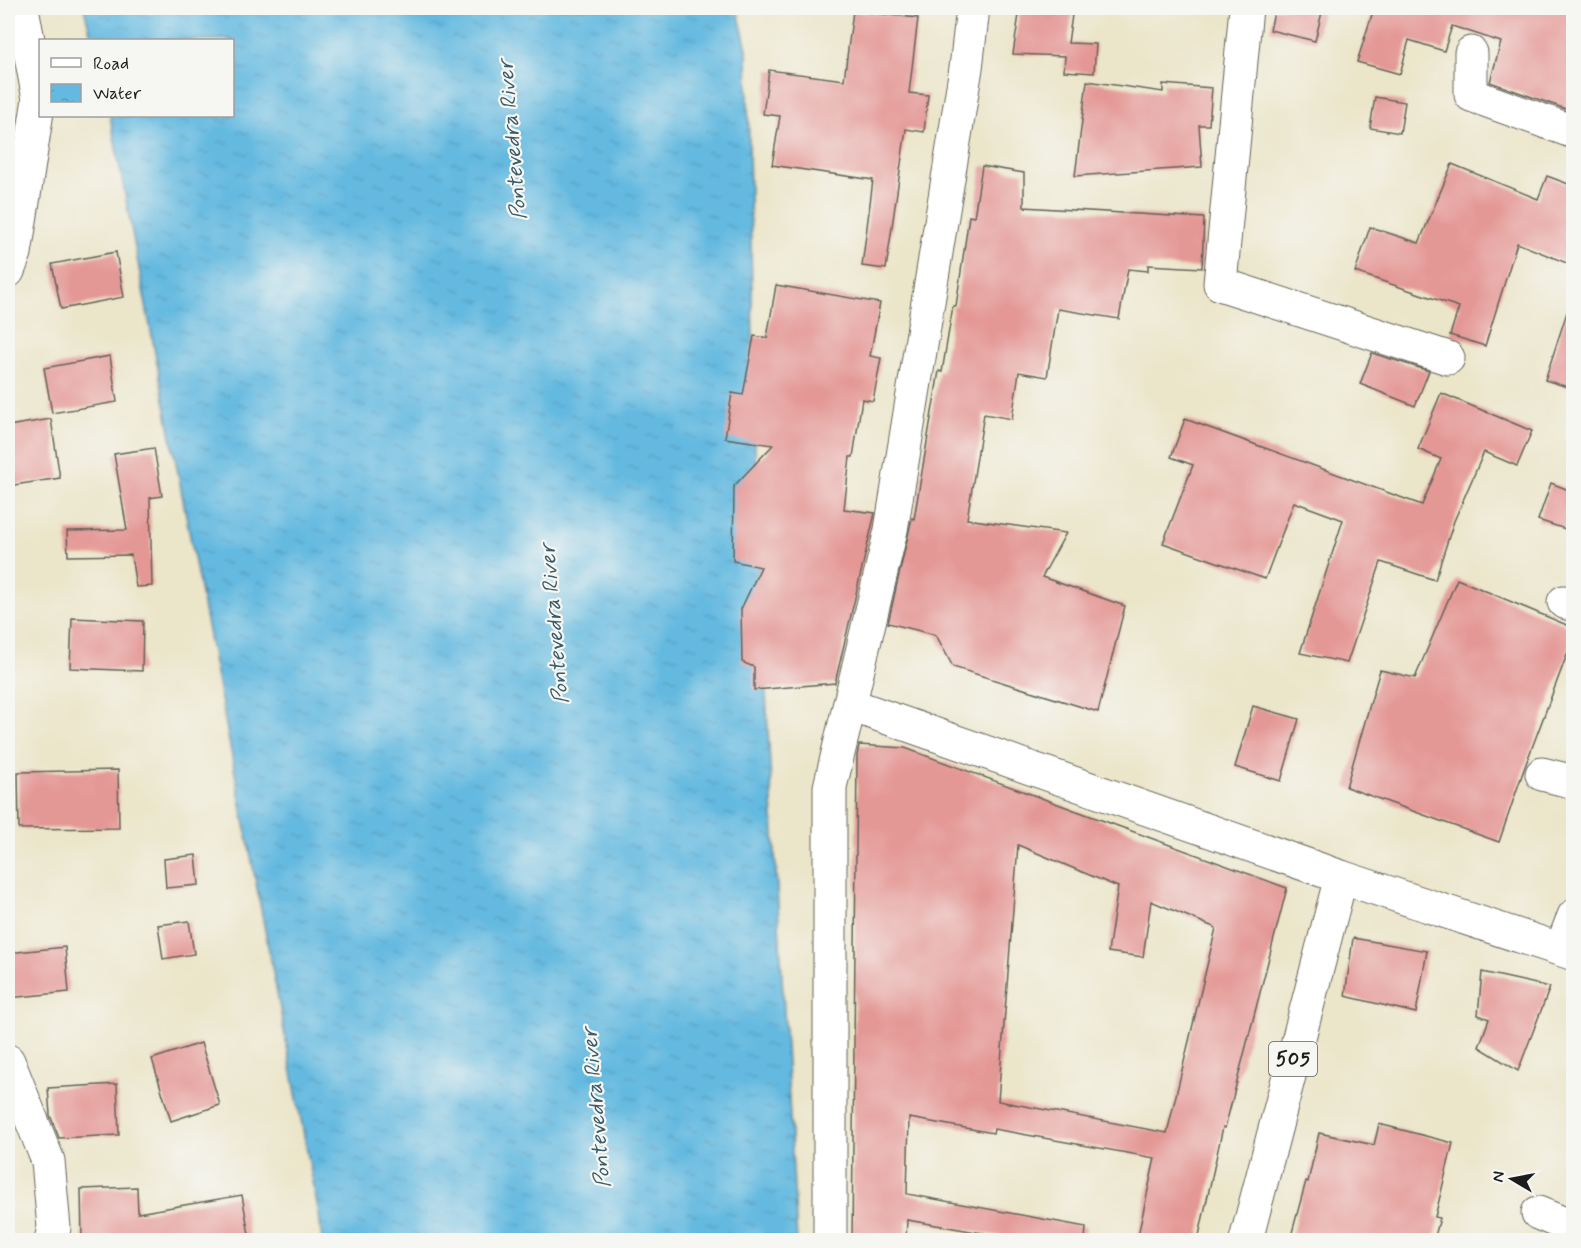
<svg xmlns="http://www.w3.org/2000/svg" width="1581" height="1248" font-family="Mynerve,sans-serif">
  <style>
    .water { fill: url(#water-ripples); stroke: #406a7e; stroke-width: 1.5 }
    .building { fill: #e49895; fill-rule: evenodd }
    .lines { fill: none; stroke-linecap: round; stroke-linejoin: round }
    .minor-casing { stroke: #646259; stroke-width: 35 }
    .major-casing { stroke: #646259; stroke-width: 35 }
    .minor { stroke: #fff; stroke-width: 33 }
    .major { stroke: #fff; stroke-width: 33 }
    .labels { text-anchor: middle; dominant-baseline: central; stroke-width: 4.5; stroke-linejoin: round; paint-order: stroke }
    .shield { fill: #f6f6f2; stroke: #5d5d5c; stroke-width: 1.5 }
    .shield-label { font-size: 20px; font-weight: bold; fill: #1c1c1c }
    .water-label { font-size: 22px; font-style: italic; fill: #395b6a; stroke: #f6f6f2 }
  </style>
  <defs>
    <pattern id="water-ripples" width="26" height="14" patternUnits="userSpaceOnUse" patternTransform="scale(1.5)"><rect width="26" height="14" fill="#64b9e0"/><path d="M2 4q2-2 4 0t4 0M15 11q2-2 4 0t4 0" fill="none" stroke="#569ec0"/></pattern>
  </defs>
  <rect width="100%" height="100%" fill="#f6f6f2"/>
  <filter id="ink" filterUnits="userSpaceOnUse"><feTurbulence type="fractalNoise" baseFrequency=".0167" numOctaves="2"/><feDisplacementMap in="SourceGraphic" scale="12" xChannelSelector="R" yChannelSelector="G"/><feConvolveMatrix kernelMatrix="1 2 1 2 8 2 1 2 1" color-interpolation-filters="sRGB"/></filter>
  <filter id="wash" filterUnits="userSpaceOnUse"><feTurbulence type="fractalNoise" baseFrequency=".008" numOctaves="4" result="noise"/><feDisplacementMap in="SourceGraphic" scale="24" xChannelSelector="R" yChannelSelector="G"/><feGaussianBlur stdDeviation="1.35" result="paint"/><feColorMatrix in="noise" values="0 0 0 0 0 0 0 0 0 0 0 0 0 0 0 0 0 1.4 0 .05"/><feComposite in="paint" operator="in"/></filter>
  <g filter="url(#wash)">
    <rect width="100%" height="100%" fill="#ebe5c9"/>
    <!-- water -->
    <path class="water" d="M84,8h653l10,41 10,487 40,704h-475l-3,-26 -209,-1098h122v-76h-140z"/>
    <g id="blocks">
      <!-- building -->
      <g class="building">
        <path d="M1020,8h53l-5,35 28,1 -2,29 -30,-2 1,-15 -52,-2z"/>
        <path d="M1275,8h48l-8,33 -45,-11z"/>
        <path d="M1374,8h200v104l-84,-30 11,-40 -49,-16 -8,25 -35,-11 -9,34 -43,-12z"/>
        <path d="M853,11l65,7 -9,75 19,2 -4,37 -18,-3 -20,140 -24,-3 11,-86 -101,-15 8,-49 -17,-2 6,-44 75,10z"/>
        <path d="M1087,81l76,11v-8l49,4 -3,37h-10l3,42 -127,9z"/>
        <path d="M1375,97l30,5 -5,31 -30,-5z"/>
        <path d="M1452,164l86,35 9,-23 27,10v80l-57,-23 -32,103 -35,-11 9,-28 -104,-35 15,-45 49,16z"/>
        <path d="M982,166l42,7v34l180,11 -2,50 -54,-3v6l-20,-2 -9,50 -61,-10 -11,68 -28,-5 -7,47 -28,-5 -17,105 99,14 -24,44 83,29 -27,106 -145,-45 -17,-32 -48,-12 24,-105 2,1 25,-148 3,1 11,-66h3l13,-90 5,1z"/>
        <path d="M116,252l8,45 -63,12 -9,-45z"/>
        <path d="M776,285l104,18 -10,53 11,2 -8,43 -11,-2 -9,58h-3l-6,52 31,4 -40,170 -81,7v-23l-12,-5 -1,-53 20,-42 -28,-6 1,-75 39,-41 -48,-7 7,-45 11,2 11,-59 13,2z"/>
        <path d="M1568,309l6,1v79l-29,-9z"/>
        <path d="M1372,353l57,18 -14,35 -55,-22z"/>
        <path d="M110,356l7,46 -65,11 -8,-45z"/>
        <path d="M1441,393l91,38 -15,35 -33,-14 -30,69 -19,59 -54,-18 -34,101 -47,-10 43,-133 -49,-18 -29,77 -102,-36 30,-78 -22,-8 14,-38 237,86 19,-46 -23,-10z"/>
        <path d="M51,419l9,59 -52,8v-60z"/>
        <path d="M154,448l8,48 -12,2 2,88 -16,1 -5,-32 -63,1 -1,-25 60,-1 -13,-76z"/>
        <path d="M1551,483l23,9v40l-36,-12z"/>
        <path d="M1457,579l117,49v8l-50,133 -25,73 -153,-55 34,-117 35,8z"/>
        <path d="M72,618l71,3 -1,50 -72,-3z"/>
        <path d="M1253,706l46,13 -18,62 -46,-14z"/>
        <path d="M859,745l46,3 382,140 -62,240 -2,-1 -25,113h-61l18,-82 -161,-29 -1,4 -84,-15 -2,76 179,33 -1,13h-63l-115,-20 -1,20h-54l5,-484zM1018,845l100,42 -10,65 35,5 8,-56 65,27 -49,205 -169,-32z"/>
        <path d="M118,770l1,58 -100,1 -1,-57z"/>
        <path d="M196,855l3,30 -33,3 -2,-29z"/>
        <path d="M189,921l5,33 -31,5 -5,-34z"/>
        <path d="M1353,938l74,13 -11,62 -71,-17z"/>
        <path d="M65,947l4,45 -61,6v-45z"/>
        <path d="M1482,972l68,15 -32,84 -39,-24 10,-28 -11,-4z"/>
        <path d="M201,1043l19,62 -49,16 -19,-62z"/>
        <path d="M117,1084l2,51 -60,3 -9,-23 -2,-27z"/>
        <path d="M1379,1124l74,19 -18,74 5,1 -6,22h-144l16,-59 2,1 11,-49 55,12z"/>
        <path d="M137,1187l1,26 104,-18 8,45h-168l-1,-51z"/>
      </g>
    </g>
  </g>
  <g filter="url(#ink)">
    <use href="#blocks" fill-opacity="0" stroke="#646259" stroke-width="1.5"/>
    <g class="lines">
      <defs>
        <g id="minor">
          <path d="M1246,8l-26,276 228,74"/>
          <path d="M1471,53v42l103,37"/>
          <path d="M8,271l7,-18 24,-154 -17,-91"/>
          <path d="M1564,602l10,3"/>
          <path d="M851,705l490,172"/>
          <path d="M1542,774l32,8"/>
          <path d="M1561,949l13,-33"/>
          <path d="M8,1061l40,100 6,67 -3,12"/>
          <path d="M1538,1213l36,15"/>
          <path d="M830,1240v-453l61,-257 75,-462 7,-60"/>
        </g>
        <path id="major" d="M1246,1240l95,-363 233,77"/>
      </defs>
      <!-- minor casing -->
      <use href="#minor" class="minor-casing"/>
      <!-- major casing -->
      <use href="#major" class="major-casing"/>
      <!-- minor -->
      <use href="#minor" class="minor"/>
      <!-- major -->
      <use href="#major" class="major"/>
    </g>
  </g>
  <g class="labels">
    <!-- shield labels -->
    <rect class="shield" x="1269" y="1042" width="48" height="34" rx="4.5"/>
    <g class="shield-label">
      <text x="1293" y="1059">505</text>
    </g>
    <!-- water labels -->
    <g class="water-label">
      <text transform="translate(513 140) rotate(-95)">Pontevedra River</text>
      <text transform="translate(555 624) rotate(-95)">Pontevedra River</text>
      <text transform="translate(597 1108) rotate(-95)">Pontevedra River</text>
    </g>
  </g>
  <!-- margin -->
  <rect width="1581" height="1248" fill="none" stroke="#f6f6f2" stroke-width="30"/>
  <!-- legend -->
  <rect x="39" y="39" width="195" height="78" fill="#f6f6f2" stroke="#9f9f9c" stroke-width="1.5"/>
  <rect x="51" y="58" width="30" height="9" fill="#ffffff" stroke="#9f9f9c" stroke-width="1.5"/>
  <text x="93" y="69" font-size="18" fill="#1c1c1c">Road</text>
  <rect x="51" y="84" width="30" height="18" fill="url(#water-ripples)" stroke="#9f9f9c" stroke-width="1.5"/>
  <text x="93" y="99" font-size="18" fill="#1c1c1c">Water</text>
  <!-- north arrow -->
  <g transform="translate(1512 1179) rotate(280)" stroke="#f6f6f2" stroke-width="4.5" paint-order="stroke">
  <path d="M0-4.5L10 22L0 15L-10 22Z" fill="#1c1c1c"/>
  <text y="-9" font-size="16" font-weight="bold" text-anchor="middle" fill="#1c1c1c">N</text>
  </g>
</svg>
